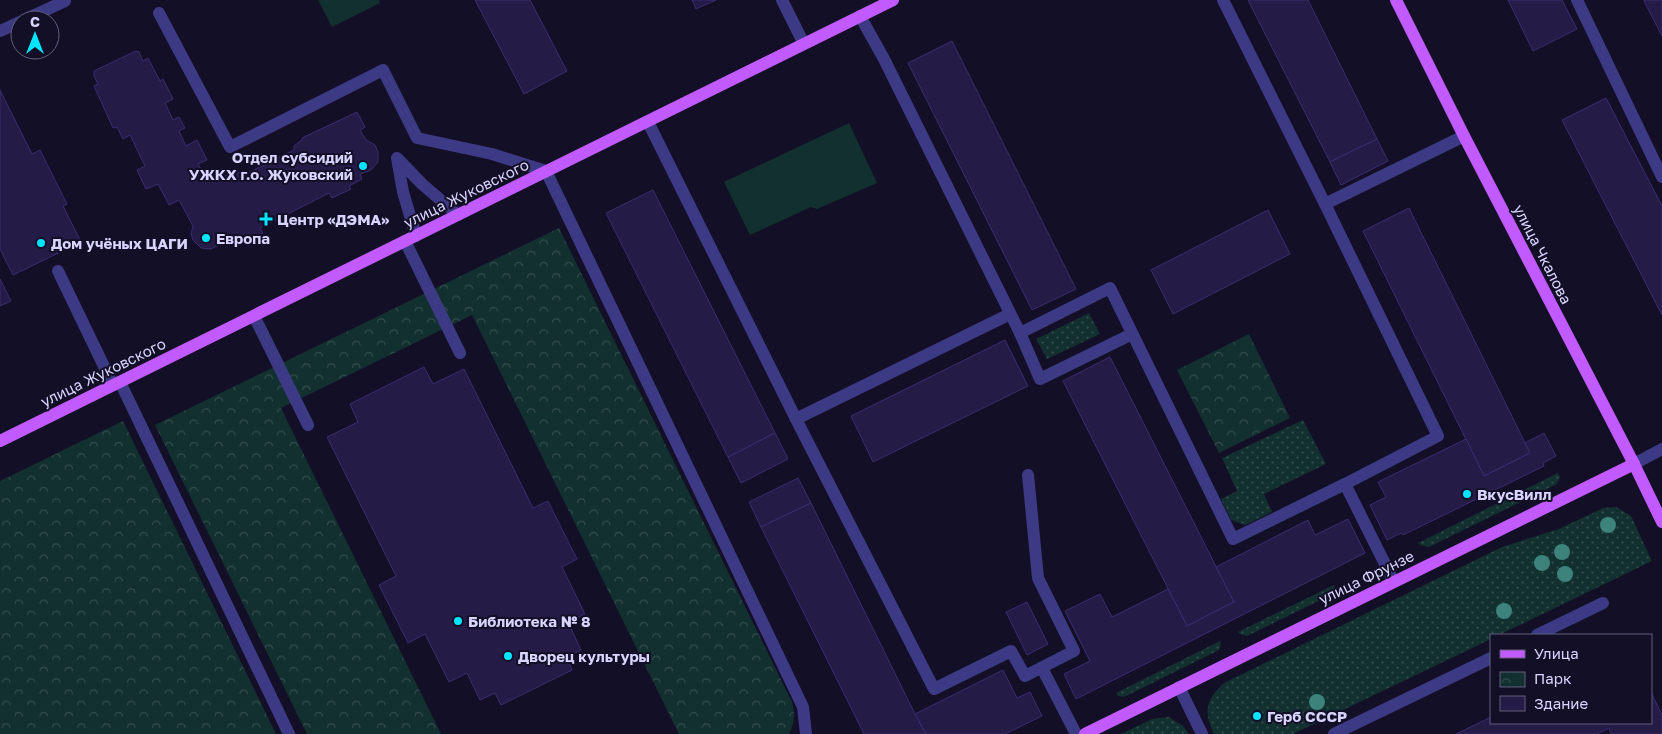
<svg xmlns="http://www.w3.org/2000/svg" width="1662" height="734" font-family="'Golos Text',sans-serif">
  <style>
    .grass { fill: url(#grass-dots) }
    .park { fill: url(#park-crowns) }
    .pitch { fill: #12302f }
    .building { fill: #241b47; stroke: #3b2d73 }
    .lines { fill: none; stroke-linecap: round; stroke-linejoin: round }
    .minor { stroke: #3d3a85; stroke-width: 12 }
    .major { stroke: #c25bff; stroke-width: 12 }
    .tree { fill: #3d827b }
    .poi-dot { fill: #00e5ff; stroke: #130f26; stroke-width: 2 }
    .labels { text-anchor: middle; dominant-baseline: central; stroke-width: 4; stroke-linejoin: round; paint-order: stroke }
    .poi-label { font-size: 15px; font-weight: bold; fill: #d9d4ff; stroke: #130f26; text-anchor: start }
    .street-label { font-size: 15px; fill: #d9d4ff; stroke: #130f26 }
  </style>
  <defs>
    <pattern id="grass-dots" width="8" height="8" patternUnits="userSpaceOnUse" patternTransform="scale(1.25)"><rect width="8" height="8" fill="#12302f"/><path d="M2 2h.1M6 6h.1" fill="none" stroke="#344d4e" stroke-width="1.8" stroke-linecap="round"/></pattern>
    <pattern id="park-crowns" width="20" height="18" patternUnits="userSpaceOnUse" patternTransform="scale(1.25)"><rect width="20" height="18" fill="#12302f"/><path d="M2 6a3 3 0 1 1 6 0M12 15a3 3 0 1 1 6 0" fill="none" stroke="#344d4e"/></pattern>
  </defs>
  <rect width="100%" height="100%" fill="#130f26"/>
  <!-- grass -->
  <g class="grass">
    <path d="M1089,313l11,21 -53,25 -11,-20z"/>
    <path d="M1303,420l23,44 -62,30 8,18 -27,13 -14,-5 -10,-21 16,-8 -15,-33z"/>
    <path d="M1558,473l2,4 -3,7 -128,63 -9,-2 -2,-2z"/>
    <path d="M1616,507l15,9 21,45 -153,74h-8v4l-198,95h-79c-11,-22 -8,-35 10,-51l278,-136 57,-18 44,-21z"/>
    <path d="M1334,585l1,3 -2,6 -86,42 -7,-2 -2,-2z"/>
    <path d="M1220,641l1,3 -2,6 -95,47 -6,-1 -2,-3z"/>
    <path d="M1169,717l14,9 6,8h-68l31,-15z"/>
  </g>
  <!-- park -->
  <g class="park">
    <path d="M559,228l233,474c3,12 3,20 -3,32h-110l-207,-419 -191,93 160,326h-134l-152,-309z"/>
    <path d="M1249,334l41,84 -71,35 -42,-83z"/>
    <path d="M123,421l153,313h-276v-253z"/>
  </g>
  <!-- pitch -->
  <g class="pitch">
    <path d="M318,0h61l1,3 -48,24z"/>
    <path d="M849,123l28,60 -60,26 -6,-2 -61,28 -26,-53z"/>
  </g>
  <!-- building -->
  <g class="building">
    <path d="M475,0h55l37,71 -43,23z"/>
    <path d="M692,0h24l-20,9z"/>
    <path d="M1248,0h60l69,139 -47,23z"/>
    <path d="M1508,0h54l15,29 -44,22z"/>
    <path d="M1644,0h18v36l-17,-33z"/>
    <path d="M952,41l124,248 -44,21 -124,-247z"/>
    <path d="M136,51l3,1 4,9 5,-3 12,23 3,-2 10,20 -8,4 8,17 6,-3 6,11 -6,3 7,15 11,-6 10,20 -9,4 7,12 5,4 4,2 19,-10 1,2 9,-3 5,2 46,-23v-4l9,-7 -1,-1 55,-26 8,15 -5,3 6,10 9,5 3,7v10l-7,8 -11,4 2,5 -13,7 2,3 -19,9 -3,-5 -69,35 3,5 -20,9 -1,-4 -14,8 -2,-5 -15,8 -10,-1 -8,-8 -2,-6 2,-8 -14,-26 -10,5 -11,-21 -12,5 -9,-19 8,-4 -15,-31 -7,4 -6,-12 -4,1 -19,-42 4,-2 -4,-8v-5z"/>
    <path d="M0,90l32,64 8,-4 27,54 -4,2 18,36 -68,33 -13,-26z"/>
    <path d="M1606,98l56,108v109l-100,-195z"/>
    <path d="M1377,139l11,22 -47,24 -11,-23z"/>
    <path d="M653,190l122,243 -47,24 -122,-244z"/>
    <path d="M1409,208l121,245 -46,23 -121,-245z"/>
    <path d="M1268,210l22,44 -117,60 -22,-44z"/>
    <path d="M0,279l11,22 -11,5z"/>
    <path d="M1005,340l23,46 -155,76 -22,-46z"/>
    <path d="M1110,357l124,245 -47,24 -124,-245z"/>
    <path d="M424,367l9,17 31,-15 69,139 15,-7 29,58 -15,8 23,47 -17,8 13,28 -14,7 5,13 -71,35 -6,-12 -15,7 -13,-27 -18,9 -24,-48 -17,9 -29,-58 17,-9 -69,-139 31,-15 -8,-18z"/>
    <path d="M775,433l13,26 -47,24 -13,-26z"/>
    <path d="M1544,433l12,23 -13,7 1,3 -141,69 -2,-2 -14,7 -17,-35 16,-8 -8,-15 88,-43 18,37 46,-23 -5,-10z"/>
    <path d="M798,478l13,25 -50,24 -12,-25z"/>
    <path d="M811,503l104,211 11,20h-62l-103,-207z"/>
    <path d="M1348,519l17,34 -289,146 -12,-25 26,-13 -25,-50 35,-17 12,23 56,-28 19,37 47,-24 -18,-35 92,-47 7,15z"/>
    <path d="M1027,602l21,42 -21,11 -21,-43z"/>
    <path d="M1003,670l14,28 13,-6 12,24 -37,18h-79l-11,-20z"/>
    <path d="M1651,692l11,23v19h-51l-2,-6 -12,6h-141l35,-17v6h160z"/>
  </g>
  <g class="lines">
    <!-- minor -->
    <g class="minor">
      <path d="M782,0l22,44"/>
      <path d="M1223,0l102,204 113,232 -93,48 49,98"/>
      <path d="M1577,0l85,177"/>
      <path d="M159,13l71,134 153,-77 34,68 75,16 54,17 257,536 3,27"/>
      <path d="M860,16l24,43 136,274 90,-45 123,251 112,-55"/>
      <path d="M24,20l41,-19"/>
      <path d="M0,31l20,-9"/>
      <path d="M648,122l148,297 138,270 77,-38 14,25 49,-25 -36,-73 -10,-103"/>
      <path d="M1325,204l139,-68"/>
      <path d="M416,236l-13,-44 -6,-34 25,26 36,31"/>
      <path d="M405,241l55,112"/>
      <path d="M58,271l55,114"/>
      <path d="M254,316l54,109"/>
      <path d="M1020,333l20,46 92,-45"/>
      <path d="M120,382l169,352"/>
      <path d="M796,419l214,-105"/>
      <path d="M1634,464l28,-15"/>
      <path d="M1537,635l66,-32"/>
      <path d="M1042,668l34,66"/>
      <path d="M1179,687l23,47"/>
      <path d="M1334,734l157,-76"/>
    </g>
    <!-- major -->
    <g class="major">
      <path d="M1396,0l68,136 170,328 28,58"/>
      <path d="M0,441l893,-441"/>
      <path d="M1085,734l549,-270"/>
    </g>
  </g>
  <!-- trees -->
  <g class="tree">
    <circle cx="1608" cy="525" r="8"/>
    <circle cx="1562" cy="552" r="8"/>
    <circle cx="1542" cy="563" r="8"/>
    <circle cx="1565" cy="574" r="8"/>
    <circle cx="1504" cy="611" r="8"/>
    <circle cx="1317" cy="702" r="8"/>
  </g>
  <!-- markers -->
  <g class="poi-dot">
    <circle cx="363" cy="166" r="5"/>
    <path d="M263.5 211.5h5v5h5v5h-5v5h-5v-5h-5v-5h5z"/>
    <circle cx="206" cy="238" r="5"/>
    <circle cx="41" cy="243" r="5"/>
    <circle cx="1467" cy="494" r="5"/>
    <circle cx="458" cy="621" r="5"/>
    <circle cx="508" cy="656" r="5"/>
    <circle cx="1257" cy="716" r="5"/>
  </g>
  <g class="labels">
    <!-- poi labels -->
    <g class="poi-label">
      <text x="353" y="157" text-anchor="end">Отдел субсидий<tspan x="353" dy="17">УЖКХ г.о. Жуковский</tspan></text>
      <text x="277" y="219">Центр «ДЭМА»</text>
      <text x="216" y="238">Европа</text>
      <text x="51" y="243">Дом учёных ЦАГИ</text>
      <text x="1477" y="494">ВкусВилл</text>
      <text x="468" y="621">Библиотека № 8</text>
      <text x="518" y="656">Дворец культуры</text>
      <text x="1267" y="716">Герб СССР</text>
    </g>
    <!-- street labels -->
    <g class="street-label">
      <text transform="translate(466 193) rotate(-26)">улица Жуковского</text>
      <text transform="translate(1543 254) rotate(63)">улица Чкалова</text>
      <text transform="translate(103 372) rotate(-26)">улица Жуковского</text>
      <text transform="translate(1366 577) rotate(-26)">улица Фрунзе</text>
    </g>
  </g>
  <!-- legend -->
  <rect x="1490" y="634" width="162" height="90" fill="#130f26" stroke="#625e7d"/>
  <rect x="1500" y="650" width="25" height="8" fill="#c25bff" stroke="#625e7d"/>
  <text x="1534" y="659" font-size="15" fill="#d9d4ff">Улица</text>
  <rect x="1500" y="672" width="25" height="15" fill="url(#park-crowns)" stroke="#625e7d"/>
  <text x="1534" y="684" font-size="15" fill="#d9d4ff">Парк</text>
  <rect x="1500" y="696" width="25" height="15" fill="#241b47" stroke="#625e7d"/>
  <text x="1534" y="709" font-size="15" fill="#d9d4ff">Здание</text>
  <!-- north arrow -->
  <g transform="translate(35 35)"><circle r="24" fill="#130f26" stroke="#625e7d"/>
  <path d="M0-4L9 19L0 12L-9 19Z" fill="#00e5ff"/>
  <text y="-8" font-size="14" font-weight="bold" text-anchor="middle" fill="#d9d4ff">С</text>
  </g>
</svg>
